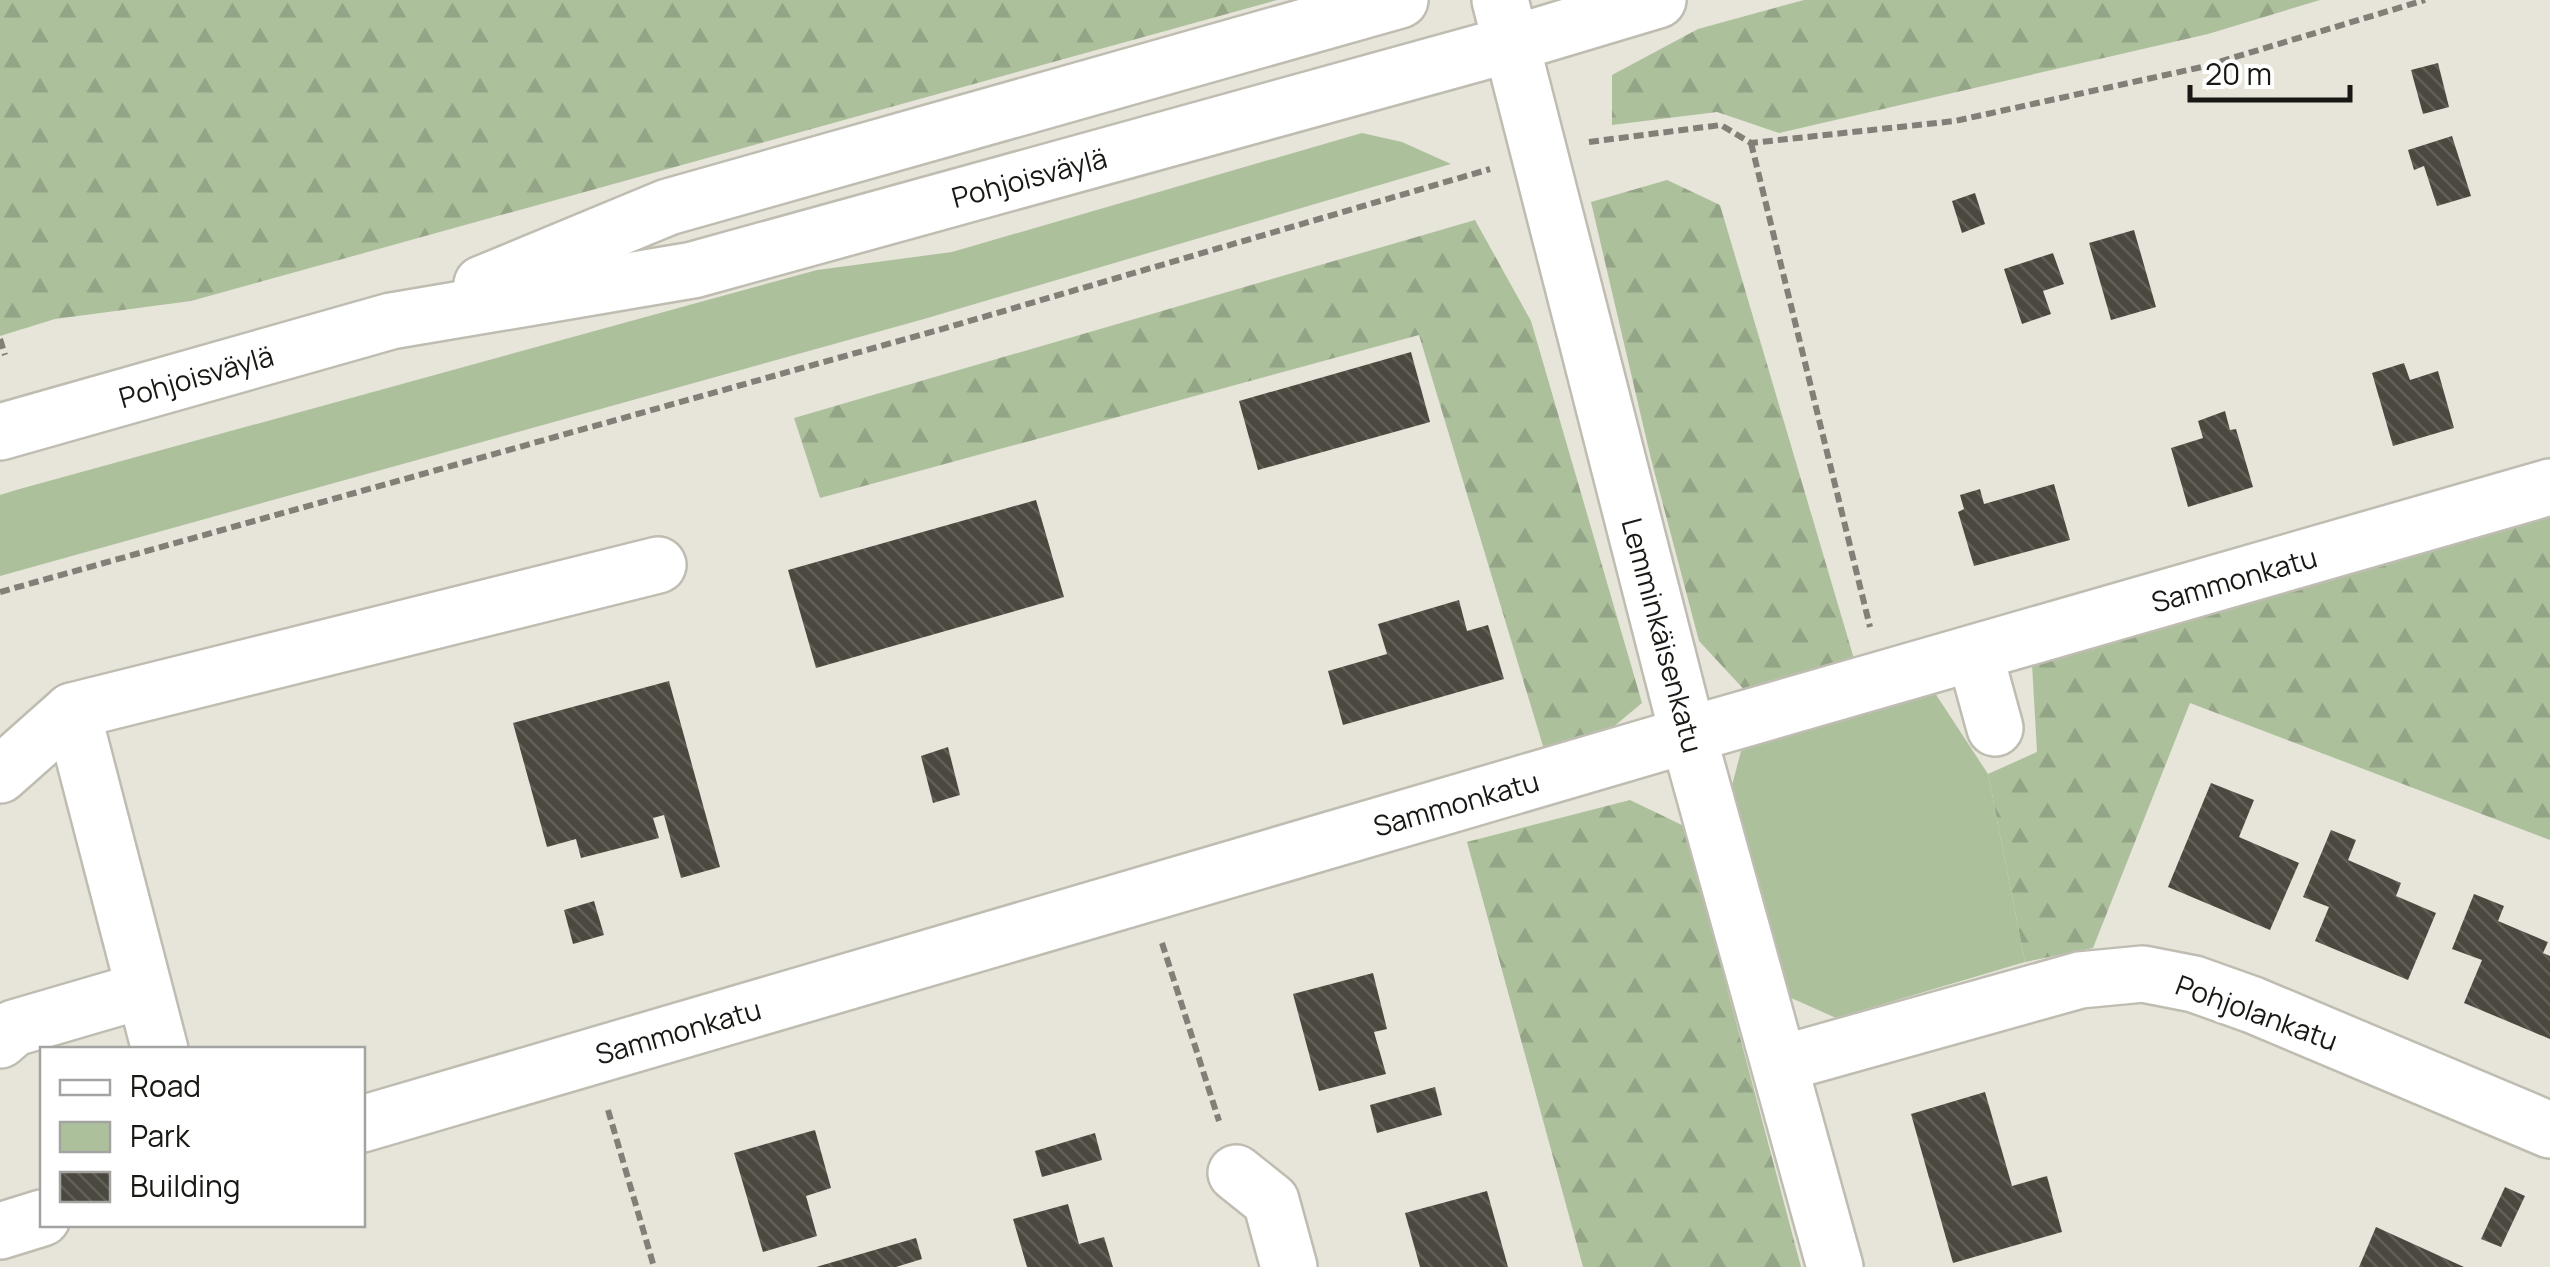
<svg xmlns="http://www.w3.org/2000/svg" width="2550" height="1267" font-family="Manrope,sans-serif">
  <style>
    .green { fill: #adc09c }
    .forest { fill: url(#forest-firs) }
    .building { fill: url(#building-back-hatch) }
    .lines { fill: none; stroke-linecap: round; stroke-linejoin: round }
    .minor-casing { stroke: #bfbcb2; stroke-width: 60 }
    .major-casing { stroke: #bfbcb2; stroke-width: 60 }
    .path { stroke: #817f78; stroke-width: 6; stroke-dasharray: 10 5; stroke-linecap: butt }
    .minor { stroke: #fff; stroke-width: 55 }
    .major { stroke: #fff; stroke-width: 55 }
    .labels { text-anchor: middle; dominant-baseline: central; stroke-width: 10; stroke-linejoin: round; paint-order: stroke }
    .street-label { font-size: 28px; fill: #191814; stroke: #fff }
  </style>
  <defs>
    <pattern id="forest-firs" width="22" height="20" patternUnits="userSpaceOnUse" patternTransform="scale(2.5)"><rect width="22" height="20" fill="#adc09c"/><path d="M5 1l3.5 6h-7zM16 11l3.5 6h-7z" fill="#94a486"/></pattern>
    <pattern id="building-back-hatch" width="6" height="6" patternUnits="userSpaceOnUse" patternTransform="scale(2.5)"><rect width="6" height="6" fill="#4b4840"/><path d="M-1 5l2 2M0 0l6 6M5-1l2 2" fill="none" stroke="#615f58"/></pattern>
  </defs>
  <rect width="100%" height="100%" fill="#e7e4da"/>
  <!-- green -->
  <g class="green">
    <path d="M1362,133l40,9 49,22 -527,155 -924,257v-81l16,-5 801,-220 135,-18z"/>
    <path d="M1933,690l55,84 37,188 -189,56 -47,-21 -59,-204 11,-42 27,-17z"/>
  </g>
  <!-- forest -->
  <g class="forest">
    <path d="M0,0h1277l-1086,301 -136,18 -55,17z"/>
    <path d="M1804,0h516l-112,34 -429,99 -62,-21 -105,13v-50l86,-46z"/>
    <path d="M1667,180l53,25 137,464 -107,27 -51,-55 -48,-182 -60,-257z"/>
    <path d="M1475,220l56,101 111,382 -47,39 -49,14 -127,-421 -599,163 -26,-80z"/>
    <path d="M2550,509v331l-360,-137 -97,245 -68,14 -37,-188 49,-22 -5,-88z"/>
    <path d="M1630,800l54,26 117,441h-218l-116,-425z"/>
  </g>
  <!-- building -->
  <g class="building">
    <path d="M2438,63l11,44 -26,7 -12,-44z"/>
    <path d="M2452,136l19,60 -34,10 -13,-40 -10,4 -6,-20z"/>
    <path d="M1975,193l10,31 -23,9 -10,-32z"/>
    <path d="M2134,230l22,77 -45,13 -22,-77z"/>
    <path d="M2053,253l11,31 -21,7 8,23 -29,10 -18,-55z"/>
    <path d="M1411,352l19,70 -172,48 -19,-69z"/>
    <path d="M2404,363l6,17 28,-9 16,57 -61,18 -21,-73z"/>
    <path d="M2225,411l5,19 6,-1 17,58 -65,20 -17,-59 32,-10 -5,-17z"/>
    <path d="M2054,484l16,56 -96,26 -16,-54 6,-3 -4,-14 20,-6 4,15z"/>
    <path d="M1036,500l28,97 -248,71 -28,-98z"/>
    <path d="M1459,600l8,31 21,-6 16,54 -161,46 -15,-54 59,-17 -9,-30z"/>
    <path d="M669,681l51,186 -39,11 -17,-63 -11,3 6,20 -78,20 -5,-19 -29,8 -34,-124z"/>
    <path d="M948,747l12,48 -27,8 -12,-47z"/>
    <path d="M2211,783l43,17 -15,37 60,26 -29,67 -102,-43z"/>
    <path d="M2331,830l25,10 -8,20 53,23 -5,13 40,17 -28,67 -93,-39 14,-34 -26,-10z"/>
    <path d="M2474,894l30,12 -6,15 50,21 -5,11 7,3v83l-86,-36 18,-43 -30,-11z"/>
    <path d="M594,901l10,34 -31,9 -9,-34z"/>
    <path d="M1373,973l14,56 -13,3 12,42 -67,17 -26,-97z"/>
    <path d="M1435,1087l7,28 -65,18 -7,-28z"/>
    <path d="M1985,1092l27,94 35,-10 15,56 -109,31 -42,-149z"/>
    <path d="M815,1130l16,58 -25,8 11,40 -54,16 -29,-99z"/>
    <path d="M1095,1133l7,27 -60,17 -7,-26z"/>
    <path d="M2505,1187l20,9 -24,51 -20,-8z"/>
    <path d="M1487,1191l21,76h-88l-15,-54z"/>
    <path d="M1068,1204l11,40 25,-7 9,30h-86l-14,-48z"/>
    <path d="M2376,1227l88,40h-105z"/>
    <path d="M916,1238l6,21 -26,8h-80z"/>
  </g>
  <g class="lines">
    <defs>
      <g id="minor">
        <path d="M1500,0l188,735 147,532"/>
        <path d="M1975,655l20,73"/>
        <path d="M0,775l72,-64"/>
        <path d="M0,1040l14,-12 130,-38"/>
        <path d="M160,1050l-88,-339 586,-146"/>
        <path d="M1780,1064l300,-84 63,-6 51,10 59,21 297,125"/>
        <path d="M362,1124l1326,-389 862,-248"/>
        <path d="M1236,1173l35,28 18,66"/>
        <path d="M0,1231l42,-13"/>
      </g>
      <g id="major">
        <path d="M482,284l186,-77 732,-207"/>
        <path d="M0,432l391,-111 302,-51 818,-226 147,-44"/>
      </g>
    </defs>
    <!-- minor casing -->
    <use href="#minor" class="minor-casing"/>
    <!-- major casing -->
    <use href="#major" class="major-casing"/>
    <!-- path -->
    <g class="path">
      <path d="M1589,142l132,-17 30,18 204,-22 247,-54 223,-67"/>
      <path d="M1751,143l119,484"/>
      <path d="M0,339l5,16"/>
      <path d="M0,592l949,-265 541,-158"/>
      <path d="M1162,943l57,178"/>
      <path d="M608,1110l46,157"/>
    </g>
    <!-- minor -->
    <use href="#minor" class="minor"/>
    <!-- major -->
    <use href="#major" class="major"/>
  </g>
  <g class="labels">
    <!-- street labels -->
    <g class="street-label">
      <text transform="translate(1029 177) rotate(-15)">Pohjoisväylä</text>
      <text transform="translate(196 376) rotate(-16)">Pohjoisväylä</text>
      <text transform="translate(2234 579) rotate(-16)">Sammonkatu</text>
      <text transform="translate(1663 635) rotate(75)">Lemminkäisenkatu</text>
      <text transform="translate(1456 803) rotate(-16)">Sammonkatu</text>
      <text transform="translate(2257 1012) rotate(20)">Pohjolankatu</text>
      <text transform="translate(678 1031) rotate(-16)">Sammonkatu</text>
    </g>
  </g>
  <!-- legend -->
  <rect x="40" y="1047" width="325" height="180" fill="#ffffff" stroke="#a3a3a1" stroke-width="2.5"/>
  <rect x="60" y="1080" width="50" height="15" fill="#ffffff" stroke="#a3a3a1" stroke-width="2.5"/>
  <text x="130" y="1097" font-size="30" fill="#191814">Road</text>
  <rect x="60" y="1122" width="50" height="30" fill="#adc09c" stroke="#a3a3a1" stroke-width="2.5"/>
  <text x="130" y="1147" font-size="30" fill="#191814">Park</text>
  <rect x="60" y="1172" width="50" height="30" fill="url(#building-back-hatch)" stroke="#a3a3a1" stroke-width="2.5"/>
  <text x="130" y="1197" font-size="30" fill="#191814">Building</text>
  <!-- scale -->
  <path d="M2190 85v15h160v-15" fill="none" stroke="#191814" stroke-width="5"/>
  <text x="2205" y="85" font-size="30" fill="#191814" stroke="#ffffff" stroke-width="8" paint-order="stroke">20 m</text>
</svg>
